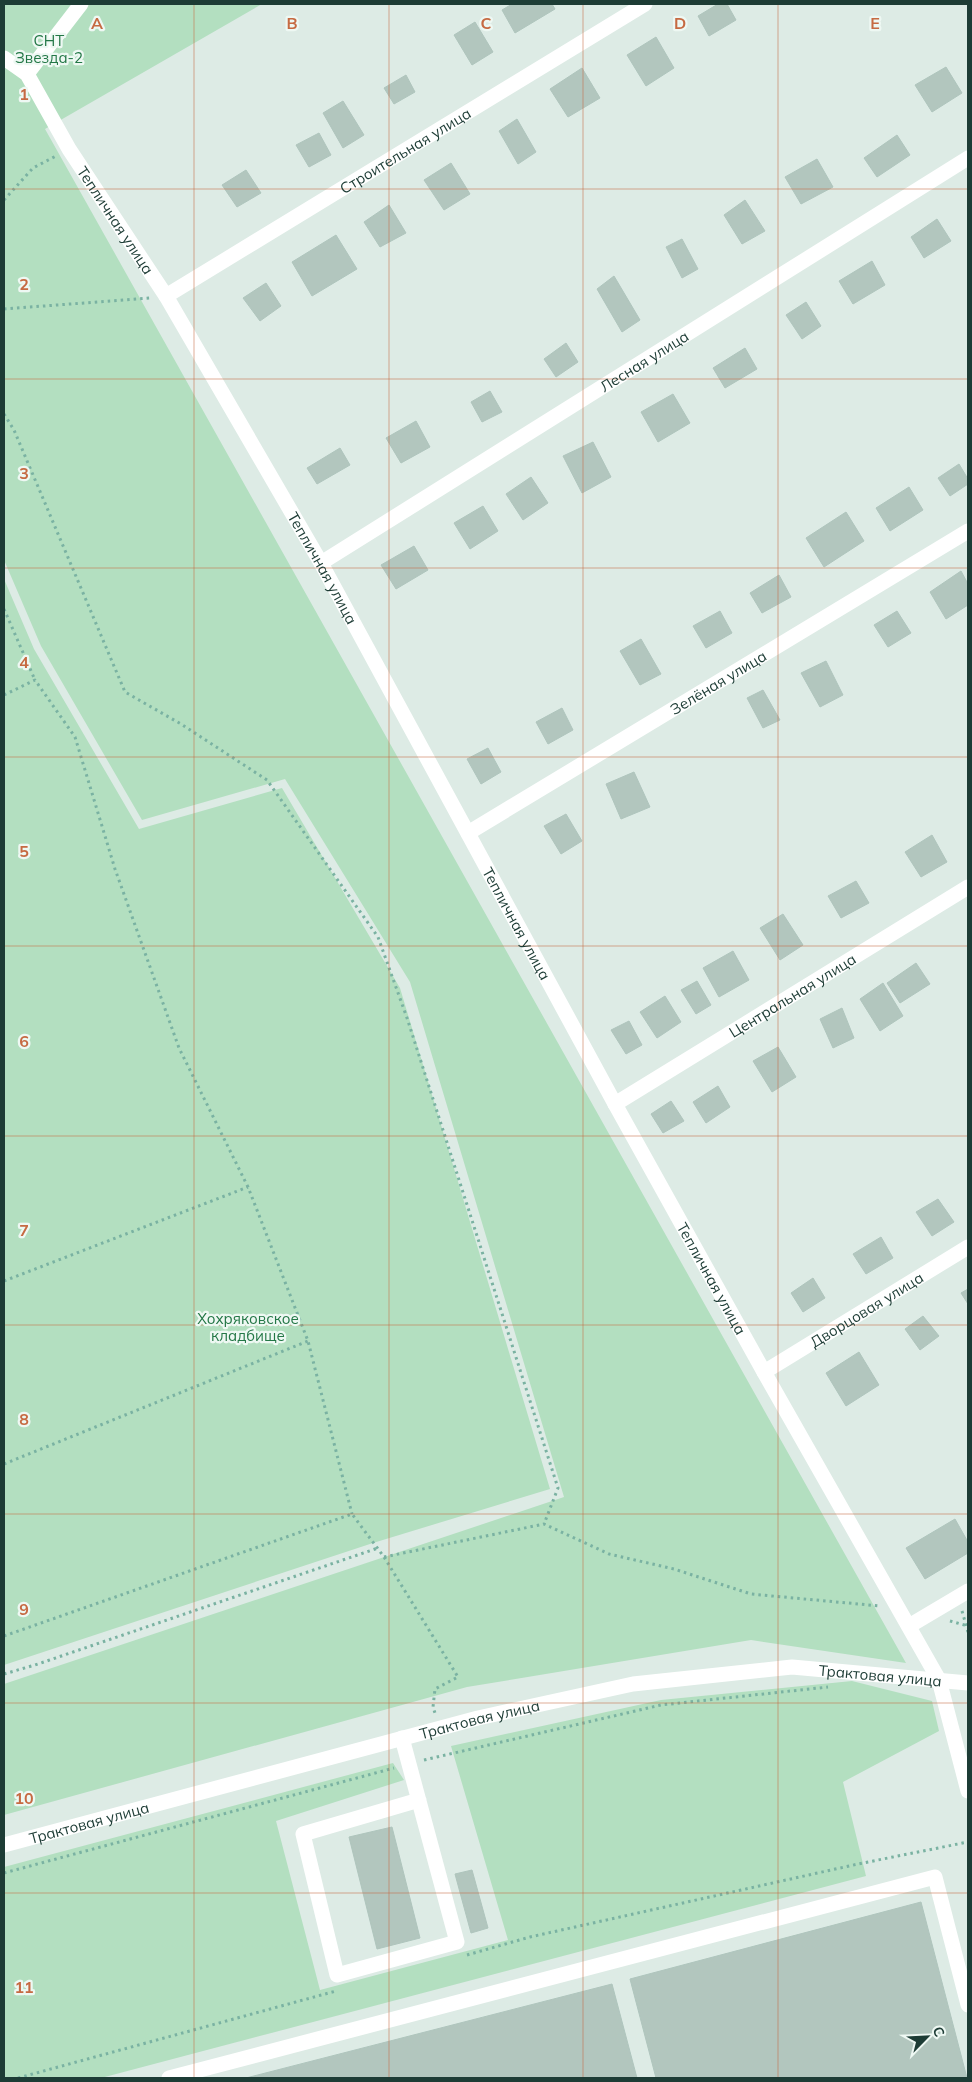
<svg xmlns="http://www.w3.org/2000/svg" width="972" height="2082" font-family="Mulish,sans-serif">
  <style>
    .green { fill: #b3dfc0 }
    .building { fill: #b2c6be; stroke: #afc5bd }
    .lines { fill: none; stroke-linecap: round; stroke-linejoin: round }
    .path { stroke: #7ab2a2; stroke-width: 3; stroke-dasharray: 2.5 4; stroke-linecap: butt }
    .minor { stroke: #fff; stroke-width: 15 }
    .grid { fill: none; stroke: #c66a42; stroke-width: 1; stroke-opacity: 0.55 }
    .labels { text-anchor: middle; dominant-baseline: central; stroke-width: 4.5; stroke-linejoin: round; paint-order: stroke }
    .park-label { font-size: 15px; fill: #237746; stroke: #eef8f3 }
    .street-label { font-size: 15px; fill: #1d3c35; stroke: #eef8f3 }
    .grid-label { font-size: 16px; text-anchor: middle; font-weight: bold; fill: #c66a42; stroke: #eef8f3; stroke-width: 4.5; stroke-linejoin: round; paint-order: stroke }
  </style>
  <rect width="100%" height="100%" fill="#ddebe5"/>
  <!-- green -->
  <g class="green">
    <path d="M4,4h258l-217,125 861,1534 -155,-23 -284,47 -463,128v-131l560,-187 -154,-515 -125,-203 -143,41 -101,-174 -37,-86z"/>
    <path d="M4,579l30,70 105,180 143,-41 118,200 150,501 -177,54 -369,122z"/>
    <path d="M852,1681l80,20 7,30 -96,51 23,94 -765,202h-97v-211l389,-104 11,17 -128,41 44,169 188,-50 -57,-194 210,-46z"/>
  </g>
  <!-- building -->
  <g class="building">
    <path d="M512,4h40l3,5 -40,24 -13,-23z"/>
    <path d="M718,4h9l9,16 -27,16 -11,-20z"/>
    <path d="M475,22l18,30 -21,13 -18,-30z"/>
    <path d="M656,37l18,31 -28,18 -19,-31z"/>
    <path d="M946,67l16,26 -30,19 -17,-27z"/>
    <path d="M582,68l18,30 -32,19 -18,-28z"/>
    <path d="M406,75l9,17 -21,12 -10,-16z"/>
    <path d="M343,101l21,34 -21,13 -20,-35z"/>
    <path d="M517,119l19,33 -18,12 -19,-33z"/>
    <path d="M319,133l12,22 -22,12 -13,-22z"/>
    <path d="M897,135l13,20 -33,22 -13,-19z"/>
    <path d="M817,159l16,28 -32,17 -16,-27z"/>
    <path d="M451,163l19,31 -26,16 -20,-30z"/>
    <path d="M246,170l15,23 -24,14 -15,-22z"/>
    <path d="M745,200l20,31 -23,13 -18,-29z"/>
    <path d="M389,205l17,28 -26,14 -16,-25z"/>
    <path d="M937,219l14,22 -27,17 -13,-21z"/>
    <path d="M336,235l21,34 -45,27 -20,-34z"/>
    <path d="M682,239l16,30 -16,9 -16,-31z"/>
    <path d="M872,261l13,24 -32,19 -14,-23z"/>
    <path d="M614,276l26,44 -18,12 -25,-43z"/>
    <path d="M266,283l15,23 -21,15 -17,-23z"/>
    <path d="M806,302l15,24 -19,13 -16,-24z"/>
    <path d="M566,343l12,19 -22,15 -12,-18z"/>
    <path d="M745,348l12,21 -32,19 -12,-20z"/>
    <path d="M490,391l12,21 -20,10 -11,-20z"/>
    <path d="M673,394l17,29 -32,19 -17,-30z"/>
    <path d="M416,421l14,26 -29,16 -15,-25z"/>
    <path d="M593,442l18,35 -29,16 -19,-37z"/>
    <path d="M340,448l10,17 -33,19 -10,-16z"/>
    <path d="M959,464l9,15v5l-18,12 -12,-18z"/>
    <path d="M531,477l17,26 -25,17 -17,-26z"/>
    <path d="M909,487l14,23 -33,21 -14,-23z"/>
    <path d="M483,506l15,25 -28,18 -16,-26z"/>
    <path d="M846,512l18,29 -40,26 -18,-29z"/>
    <path d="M414,546l14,24 -32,19 -15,-24z"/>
    <path d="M961,571l7,13v21l-22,14 -16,-27z"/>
    <path d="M779,575l12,22 -29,16 -12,-20z"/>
    <path d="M720,611l12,22 -26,15 -13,-22z"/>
    <path d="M897,611l14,22 -23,14 -14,-22z"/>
    <path d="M641,639l20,35 -21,11 -20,-34z"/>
    <path d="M826,661l17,34 -23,12 -19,-34z"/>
    <path d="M763,690l17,30 -17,8 -16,-30z"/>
    <path d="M562,708l11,22 -25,14 -12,-22z"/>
    <path d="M488,748l13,24 -20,12 -14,-25z"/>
    <path d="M634,772l16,35 -29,12 -15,-35z"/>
    <path d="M566,814l16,27 -21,13 -17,-28z"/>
    <path d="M932,835l15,27 -26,15 -16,-25z"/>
    <path d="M856,881l13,22 -28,15 -13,-22z"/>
    <path d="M783,914l20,31 -23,15 -20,-32z"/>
    <path d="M733,951l16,29 -30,17 -16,-29z"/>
    <path d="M916,963l14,21 -30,19 -13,-20z"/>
    <path d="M697,981l14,24 -15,9 -15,-24z"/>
    <path d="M883,983l20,33 -23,15 -20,-32z"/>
    <path d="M665,996l16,26 -24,16 -17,-26z"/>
    <path d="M842,1008l12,30 -21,10 -13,-29z"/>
    <path d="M629,1021l13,24 -16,9 -15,-24z"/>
    <path d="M778,1047l18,30 -24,15 -19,-31z"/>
    <path d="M718,1086l12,21 -24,16 -13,-21z"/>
    <path d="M671,1101l13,20 -21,12 -12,-19z"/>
    <path d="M938,1199l16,23 -22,14 -16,-24z"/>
    <path d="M881,1237l12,21 -27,16 -13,-20z"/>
    <path d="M813,1278l12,20 -22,14 -12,-19z"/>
    <path d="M968,1289v15l-7,-11z"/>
    <path d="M923,1316l16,20 -19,14 -15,-21z"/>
    <path d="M859,1352l20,33 -33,21 -20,-33z"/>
    <path d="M955,1519l13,23v11l-43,26 -19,-31z"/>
    <path d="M392,1827l28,111 -43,11 -28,-112z"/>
    <path d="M472,1870l16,58 -17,5 -16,-59z"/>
    <path d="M921,1902l46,176h-311l-26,-99z"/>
    <path d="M612,1984l25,94h-391z"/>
  </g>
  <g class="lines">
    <!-- path -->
    <g class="path">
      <path d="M4,200l29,-32 23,-12"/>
      <path d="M4,309l146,-11"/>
      <path d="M4,414l10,16 111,262 56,32 86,56 111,157 29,81 151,470 -14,36"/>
      <path d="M4,609l31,71"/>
      <path d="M4,695l31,-15 40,57 40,132 64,179 69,139 60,154 44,173"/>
      <path d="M4,1281l244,-94"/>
      <path d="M4,1464l304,-123"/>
      <path d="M384,1557l160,-33 65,30 65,15 77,25 129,12"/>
      <path d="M962,1611l6,21"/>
      <path d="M950,1621l18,5"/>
      <path d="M4,1636l348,-122 32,43 74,120 -23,12 -2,18 2,6"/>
      <path d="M4,1674l31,-9 343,-117"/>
      <path d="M424,1760l237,-55 167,-18"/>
      <path d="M4,1873l390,-105"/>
      <path d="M467,1955l63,-18 328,-73 110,-22"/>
      <path d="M18,2078l318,-87"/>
    </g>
    <!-- minor -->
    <g class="minor">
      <path id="s1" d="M4,58l23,16 42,75 97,147 155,267 294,541 149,268 175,308 29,111"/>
      <path d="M27,74l54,-70"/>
      <path id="s2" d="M166,296l479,-292"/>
      <path id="s3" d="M321,563l647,-405"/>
      <path id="s4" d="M468,833l500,-302"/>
      <path id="s5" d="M615,1104l353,-217"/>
      <path id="s6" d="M764,1372l204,-125"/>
      <path d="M909,1626l59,-35"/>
      <path d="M402,1738l55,204 -120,33 -34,-141 116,-34"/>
      <path id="s7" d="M4,1845l474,-127 155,-34 159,-17 176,16"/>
      <path d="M169,2078l766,-201 33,128"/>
    </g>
  </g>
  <!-- grid -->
  <path class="grid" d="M194,4v2074M389,4v2074M583,4v2074M778,4v2074M4,189h964M4,379h964M4,568h964M4,757h964M4,946h964M4,1136h964M4,1325h964M4,1514h964M4,1703h964M4,1893h964"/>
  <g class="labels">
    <!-- park labels -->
    <g class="park-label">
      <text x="49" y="40">СНТ<tspan x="49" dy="17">Звезда-2</tspan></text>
      <text x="248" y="1318">Хохряковское<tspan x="248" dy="17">кладбище</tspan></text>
    </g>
    <!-- street labels -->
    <g class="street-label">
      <text stroke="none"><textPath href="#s2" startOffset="280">Строительная улица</textPath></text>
      <text stroke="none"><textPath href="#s1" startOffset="199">Тепличная улица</textPath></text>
      <text stroke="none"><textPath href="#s3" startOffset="381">Лесная улица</textPath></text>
      <text stroke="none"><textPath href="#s1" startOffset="604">Тепличная улица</textPath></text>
      <text stroke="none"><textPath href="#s4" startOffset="292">Зелёная улица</textPath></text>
      <text stroke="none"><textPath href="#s1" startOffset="1009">Тепличная улица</textPath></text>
      <text stroke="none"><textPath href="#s5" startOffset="208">Центральная улица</textPath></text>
      <text stroke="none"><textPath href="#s1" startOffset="1414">Тепличная улица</textPath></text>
      <text stroke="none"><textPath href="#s6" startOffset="120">Дворцовая улица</textPath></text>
      <text stroke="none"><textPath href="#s7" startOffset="898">Трактовая улица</textPath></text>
      <text stroke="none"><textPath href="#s7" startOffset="492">Трактовая улица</textPath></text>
      <text stroke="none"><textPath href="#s7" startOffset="88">Трактовая улица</textPath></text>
    </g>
  </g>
  <g class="grid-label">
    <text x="97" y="29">A</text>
    <text x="292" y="29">B</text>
    <text x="486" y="29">C</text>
    <text x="680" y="29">D</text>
    <text x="875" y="29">E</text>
    <text x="24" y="100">1</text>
    <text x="24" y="290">2</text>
    <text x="24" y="479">3</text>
    <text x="24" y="668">4</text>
    <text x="24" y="857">5</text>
    <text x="24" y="1047">6</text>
    <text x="24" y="1236">7</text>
    <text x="24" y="1425">8</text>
    <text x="24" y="1615">9</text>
    <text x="24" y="1804">10</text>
    <text x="24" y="1993">11</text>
  </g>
  <!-- border -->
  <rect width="972" height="2082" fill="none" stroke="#1d3c35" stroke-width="10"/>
  <!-- north arrow -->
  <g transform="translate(927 2037) rotate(66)" stroke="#eef8f3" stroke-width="4" paint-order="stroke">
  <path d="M0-4L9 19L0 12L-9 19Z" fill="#1d3c35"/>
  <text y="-8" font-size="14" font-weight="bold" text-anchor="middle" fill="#1d3c35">С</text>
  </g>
</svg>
